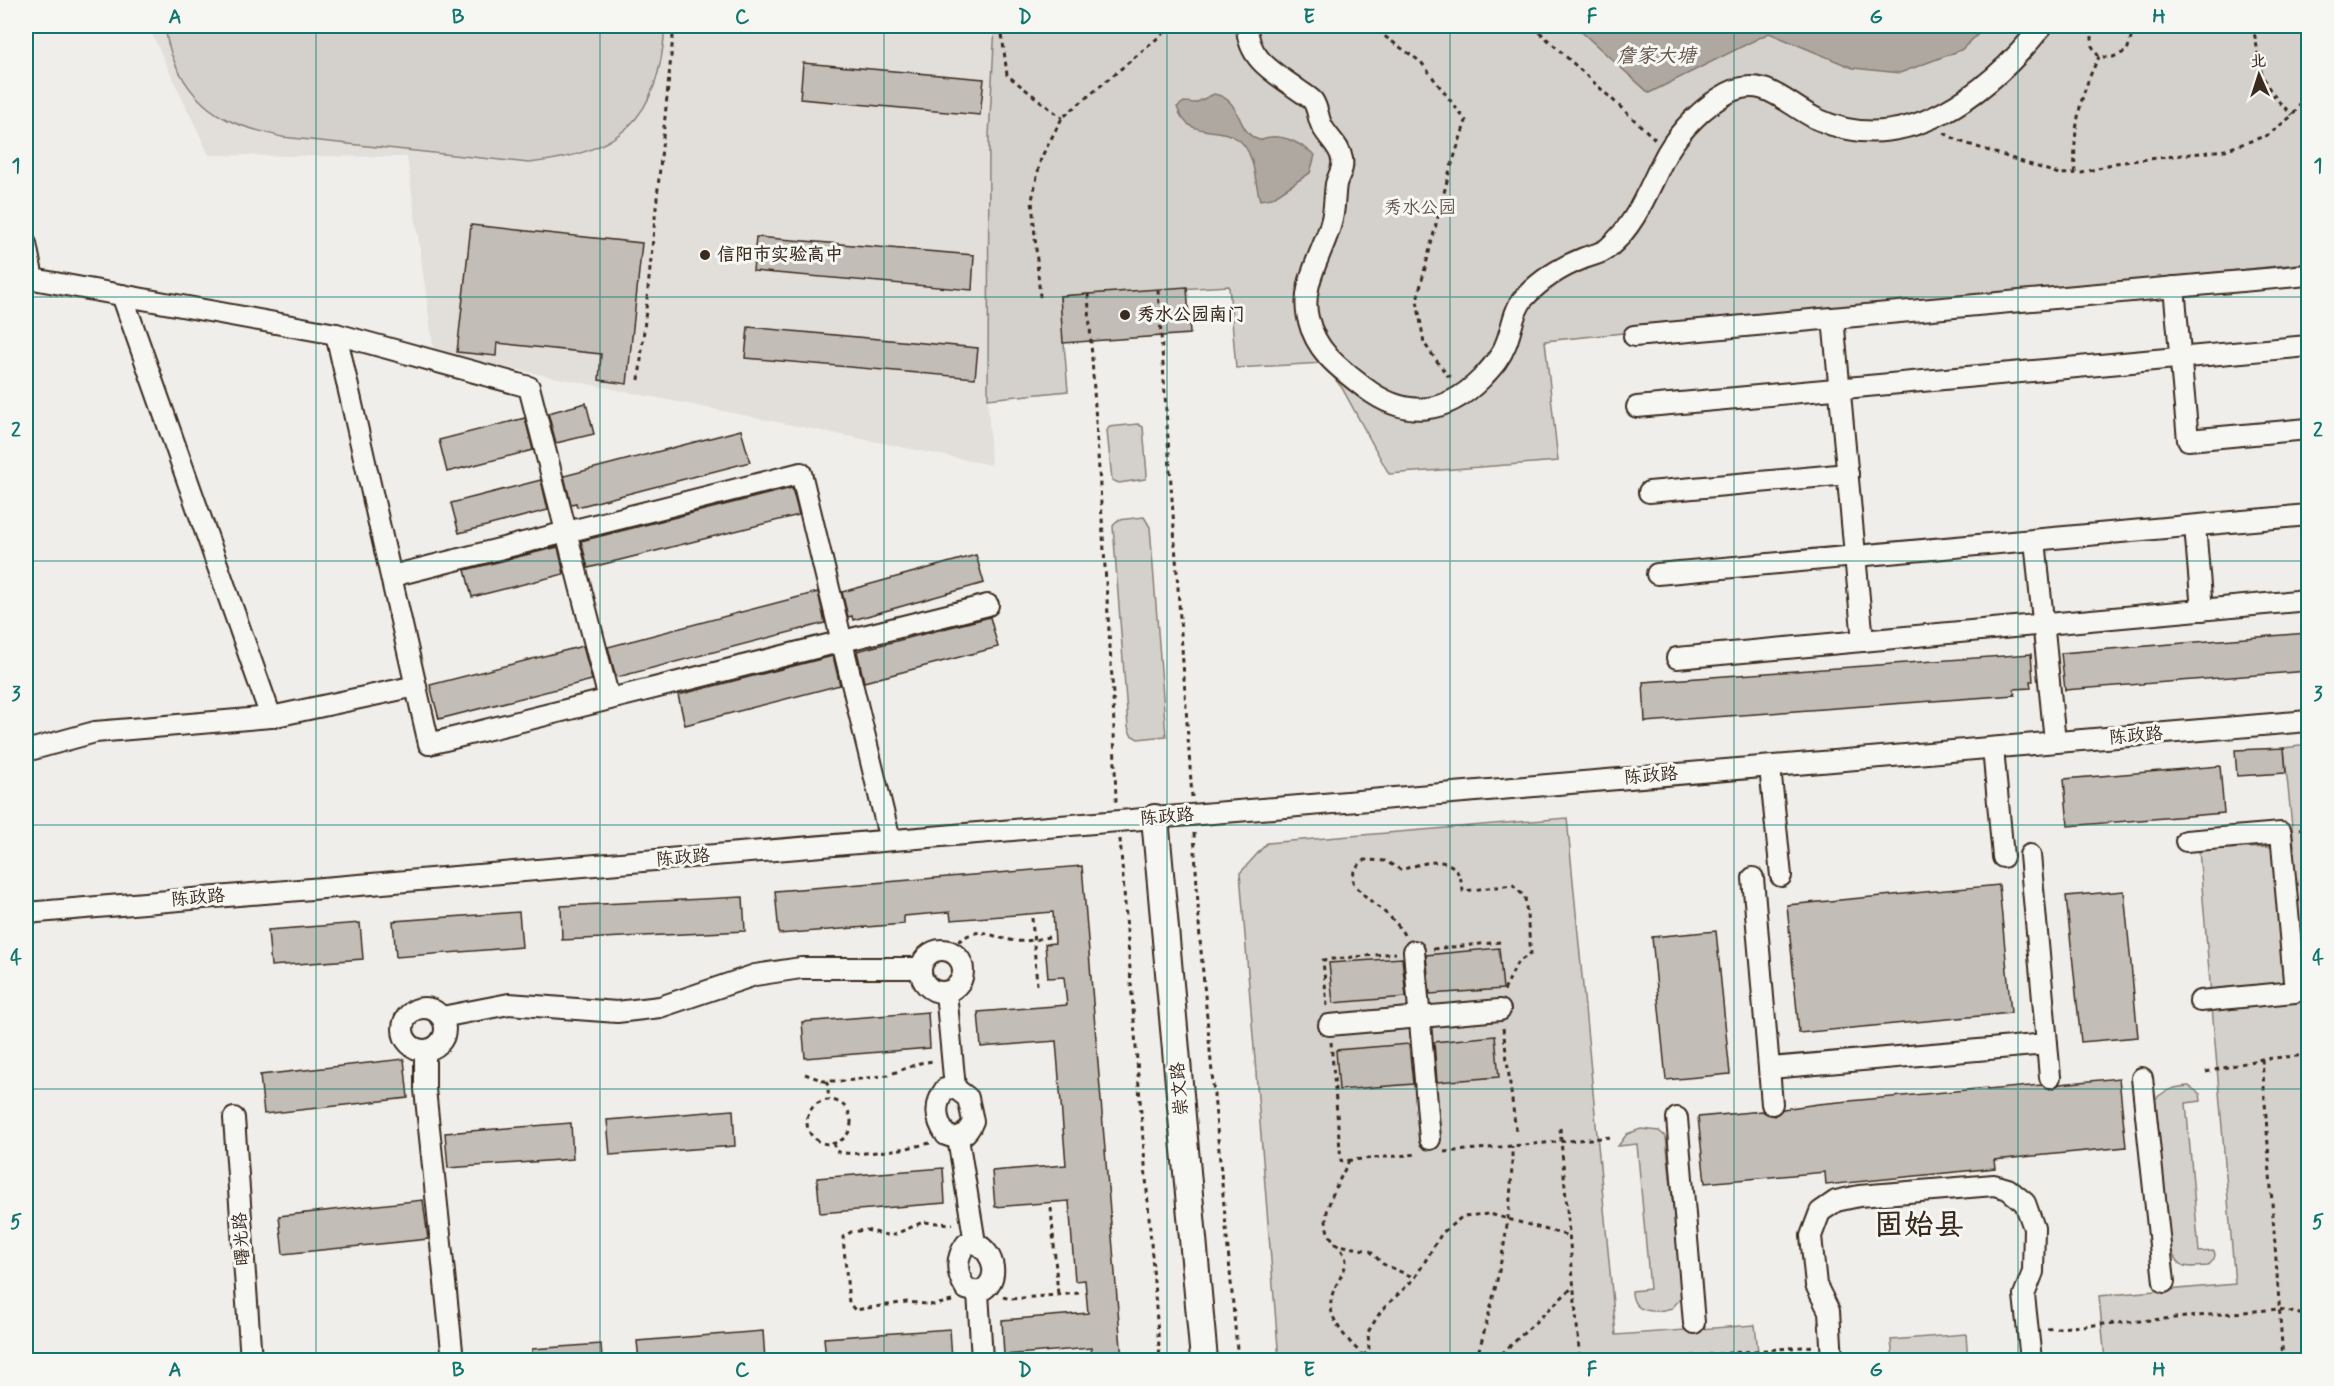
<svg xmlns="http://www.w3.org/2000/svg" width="2334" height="1386" font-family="Mynerve,'LXGW WenKai TC',sans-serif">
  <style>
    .built { fill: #e2dfdb }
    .green { fill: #d4d1cc; stroke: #887e75; stroke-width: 1.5 }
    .water { fill: #afa8a1; stroke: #81766d; stroke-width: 1.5 }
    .building { fill: #c2bdb7; stroke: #3b2a1e; stroke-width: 1.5 }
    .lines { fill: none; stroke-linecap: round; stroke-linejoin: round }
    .minor-casing { stroke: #3b2a1e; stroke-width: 24 }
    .major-casing { stroke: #3b2a1e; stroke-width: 30 }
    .path { stroke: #3b2a1e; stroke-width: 3; stroke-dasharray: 4.5 4.5; stroke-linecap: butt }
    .minor { stroke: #f6f6f2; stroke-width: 20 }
    .major { stroke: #f6f6f2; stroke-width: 26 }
    .grid { fill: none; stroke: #0f766e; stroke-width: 1.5; stroke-opacity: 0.55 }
    .poi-dot { fill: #3b2a1e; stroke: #f6f6f2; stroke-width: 2 }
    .labels { text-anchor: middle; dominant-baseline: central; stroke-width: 6; stroke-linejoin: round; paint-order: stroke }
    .park-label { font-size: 18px; fill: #61544a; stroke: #f6f6f2 }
    .poi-label { font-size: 18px; font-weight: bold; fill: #3b2a1e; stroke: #f6f6f2; text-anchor: start }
    .street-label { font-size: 18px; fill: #3b2a1e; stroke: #f6f6f2 }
    .water-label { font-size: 20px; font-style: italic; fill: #64564c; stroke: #f6f6f2 }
    .town-label { font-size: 30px; font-weight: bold; fill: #3b2a1e; stroke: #f6f6f2 }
    .neatline { fill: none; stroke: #0f766e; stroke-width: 2 }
    .grid-label { font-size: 20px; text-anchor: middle; font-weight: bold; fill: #0f766e }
  </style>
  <rect width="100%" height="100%" fill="#efeeea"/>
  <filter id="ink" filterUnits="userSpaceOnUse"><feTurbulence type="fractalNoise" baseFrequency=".0167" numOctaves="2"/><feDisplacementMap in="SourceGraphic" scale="12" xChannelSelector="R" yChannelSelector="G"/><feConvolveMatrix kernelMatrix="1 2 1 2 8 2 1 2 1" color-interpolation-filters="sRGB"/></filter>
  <g filter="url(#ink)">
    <!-- built -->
    <path class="built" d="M148,26h847l-6,110 -1,263 3,66 -557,-112 -27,-196 -198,-2z"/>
    <!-- green -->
    <g class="green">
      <path d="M165,26h500c-6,94 -45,127 -136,137l-247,-26c-18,-5 -38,-9 -54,-17 -36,-17 -59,-56 -63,-94z"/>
      <path d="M995,26h1313v237l-763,78 13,120 -169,13 -47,-86 -19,-25 -87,5 -7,-82 -169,10 8,95 -80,8 1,-263z"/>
      <path d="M1138,424l5,3 4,48 -2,4 -26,4 -7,-3 -5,-49 2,-4z"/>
      <path d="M1144,517l6,10 16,209 -28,3 -7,-4 -3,-8 -15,-201 5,-6z"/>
      <path d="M2308,745v615h-203l-6,-64 136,-12 -36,-434 95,-4 -10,-98z"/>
      <path d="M1567,818l49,517 139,-10 4,35h-480l-39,-487 27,-30z"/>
      <path d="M2189,1086l11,8 1,7 -15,2 13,149 15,-1c3,6 -2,11 -6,15 -9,0 -21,3 -28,-2 -19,-11 -23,-125 -26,-151l1,-14c12,-10 19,-12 34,-13z"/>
      <path d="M1641,1129l18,2 7,6 16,160 -10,11c-17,5 -40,6 -40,-17l18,-2 -13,-145 -19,2 9,-12z"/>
      <path d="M1966,1334l2,26h-75l-2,-20z"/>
    </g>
    <!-- water -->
    <g class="water">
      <path d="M1575,26h412l-26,24 -61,23 -47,-5 -84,-35 -120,60z"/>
      <path d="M1214,94c29,5 21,38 45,46 21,-9 39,2 56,15l-5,18 -38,25 -12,2c-6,-19 -4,-46 -21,-60 -22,-17 -50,2 -62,-33l7,-5 11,1z"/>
    </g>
    <!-- building -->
    <g class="building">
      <path d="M803,63l181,16 -4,36 -180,-16z"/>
      <path d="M471,225l171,18 -15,141 -28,-4 2,-26 -104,-11 -1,13 -39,-4z"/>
      <path d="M756,237l218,18 -2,35 -219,-19z"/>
      <path d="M1187,287l3,47 -127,9 -3,-47z"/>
      <path d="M748,327l230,21 -3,30 -230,-20z"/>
      <path d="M586,403l8,31 -38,9 -8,-30z"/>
      <path d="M525,418l8,32 -86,22 -8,-32z"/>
      <path d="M741,430l9,32 -173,45 -1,-4 -5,1 -7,-28z"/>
      <path d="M541,480l7,30 -89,23 -8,-30z"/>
      <path d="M792,488l7,27 -211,53 -7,-27z"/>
      <path d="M558,547l6,27 -92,23 -7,-27z"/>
      <path d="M976,555l8,28 -131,37 -1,-4 -4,1 -6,-25z"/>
      <path d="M818,592l7,31 -207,54 -3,-3 -7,-27z"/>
      <path d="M990,617l8,30 -134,35 -7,-31z"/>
      <path d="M2308,633v38l-243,19 -4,-37z"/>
      <path d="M583,646l9,34 -153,39 -9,-34z"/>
      <path d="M2031,654l2,27h-3l1,7 -17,1 1,6 -370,27 -2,-40z"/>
      <path d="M833,656l7,29 -155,40 -7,-30z"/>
      <path d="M2284,748l2,25 -49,3 -2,-26z"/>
      <path d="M2220,766l4,47 -156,13 -4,-47z"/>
      <path d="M1082,866l23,284 17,210h-30l-1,-12 -87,7 -2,-35 86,-7 -3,-33 -10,1 -6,-80 -74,6 -3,-36 74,-6 -10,-124 -75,6 -3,-35 89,-7 -3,-28 -16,1 -3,-34 10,-1 -2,-31 -102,8 -1,-8 -46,4v8l-125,10 -4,-43z"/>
      <path d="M1999,885l12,128 -212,20 -12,-128z"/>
      <path d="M2124,891l14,146 -57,5 -15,-146z"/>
      <path d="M743,897l2,34 -183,9 -1,-34z"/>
      <path d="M519,912l3,35 -126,10 -3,-36z"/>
      <path d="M360,923l3,36 -92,7 -3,-36z"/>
      <path d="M1716,931l14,143 -64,6 -14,-143z"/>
      <path d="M1499,948l4,41 -73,5 -4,-39z"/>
      <path d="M1402,958l4,39 -73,6 -4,-40z"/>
      <path d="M928,1012l2,36 -125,10 -3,-36z"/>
      <path d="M1495,1036l4,41 -62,5 -3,-40z"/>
      <path d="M1409,1044l4,40 -74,6 -3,-40z"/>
      <path d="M404,1059l4,39 -144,16 -4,-39z"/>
      <path d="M2119,1078l7,69 -132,13 1,8 -169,17 -1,-13 -120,11 -7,-66 64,-6 12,5 9,-7 35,-5 169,-16v2l55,-5 8,4 10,-5z"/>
      <path d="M733,1110l2,36 -125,9 -3,-35z"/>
      <path d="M571,1123l2,36 -125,9 -3,-35z"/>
      <path d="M943,1168l2,35 -125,10 -3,-35z"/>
      <path d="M423,1200l5,39 -145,15 -4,-38z"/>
      <path d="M950,1329l2,31h-126l-2,-22z"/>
      <path d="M763,1331l2,29h-126l-2,-19z"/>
      <path d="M601,1344l1,16h-70v-11z"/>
    </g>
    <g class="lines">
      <defs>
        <g id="minor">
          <path d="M1247,26c1,33 25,45 50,63 5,4 13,8 16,12 5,7 5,18 9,25 6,12 18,20 20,33 2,11 -4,16 -6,25 -2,13 -1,26 -5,39 -8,30 -31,62 -23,95 8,34 31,50 57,70 41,31 81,27 117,-10 9,-10 18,-19 23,-32 7,-15 8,-36 19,-48 17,-19 37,-31 60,-40 8,-3 17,-4 24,-10 30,-25 41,-62 59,-95 14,-24 37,-47 61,-60 36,-19 57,11 89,26 88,41 173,-27 225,-93"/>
          <path d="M26,244l7,35 303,55 193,53 80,312"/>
          <path d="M2174,287l14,153 120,-11"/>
          <path d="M122,295l149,422"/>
          <path d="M1833,318l30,323"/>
          <path d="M336,334l93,410 559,-139"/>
          <path d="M1634,336l674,-61"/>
          <path d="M1637,407l671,-61"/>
          <path d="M1649,492l199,-18"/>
          <path d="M2195,526l7,84"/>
          <path d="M2035,540l20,202"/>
          <path d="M1657,574l651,-59"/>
          <path d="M392,576l409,-103 89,367"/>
          <path d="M1677,658l631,-58"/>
          <path d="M1993,748l10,109"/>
          <path d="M26,751l69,-19 176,-15 145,-31"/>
          <path d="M1770,767l11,109"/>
          <path d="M2186,841l95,-8 14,159 -95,9"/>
          <path d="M2030,855l20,222"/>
          <path d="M1753,878l19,226"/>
          <path d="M26,913l2282,-192"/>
          <circle cx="942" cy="971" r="21"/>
          <path d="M1414,951l16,188"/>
          <path d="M946,992l9,96"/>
          <circle cx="424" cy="1029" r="21"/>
          <path d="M442,1017l67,-13 108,8 43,-5 95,-32 46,-7h120"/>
          <path d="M1329,1025l171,-15"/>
          <path d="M425,1050v39l28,271"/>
          <path d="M1770,1068l277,-24"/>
          <path d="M2142,1078l22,204"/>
          <path d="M955,1088l13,10 5,23c-5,13 -14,20 -27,14 -11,-16 -12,-30 -1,-46z"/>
          <path d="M234,1118l17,242"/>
          <path d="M1677,1118l17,205"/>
          <path d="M958,1138l17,105"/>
          <path d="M975,1243c20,9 27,40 3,49l-12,-3c-10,-16 -11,-30 0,-45z"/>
          <path d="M978,1292l4,68"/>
          <path d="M1832,1360l-3,-49 -13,-26 -5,-49 9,-24 16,-11 23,-5 135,-11 14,4 17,14 9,25 -1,44 -9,23 7,65"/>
        </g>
        <path id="major" d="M1155,818l49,542"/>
      </defs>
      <!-- minor casing -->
      <use href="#minor" class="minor-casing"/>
      <!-- major casing -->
      <use href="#major" class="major-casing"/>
      <!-- path -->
      <g class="path">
        <path d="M1001,26l6,49 55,43"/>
        <path d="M1370,26l51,36 45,59 -17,52 -32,127 7,43 23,32 6,3"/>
        <path d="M1533,26l122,113"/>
        <path d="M2128,26l19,2 13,-2"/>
        <path d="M2251,26c6,12 6,24 8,37 4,21 18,39 34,52"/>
        <path d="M2303,26l5,6"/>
        <path d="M2092,27v19l7,11h14l14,-6 4,-13 -3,-12"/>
        <path d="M1944,133l15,8 100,33 23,-1 33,-10 110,-13 43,-15 25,-20 15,-24"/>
        <path d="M2075,173c-2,-43 4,-78 24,-116"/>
        <path d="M1158,290l34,507"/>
        <path d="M1088,294l25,401 3,107"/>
        <path d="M1040,297l-8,-97 9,-42 21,-40 110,-92"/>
        <path d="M639,380l35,-354"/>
        <path d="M2299,829l9,-2"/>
        <path d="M1194,833l6,107 38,420"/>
        <path d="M1120,839l40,521"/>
        <path d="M1032,918l5,67"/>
        <path d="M1404,935c-11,-22 -37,-32 -51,-53l1,-12 10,-10 21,1 16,9c28,-9 58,-19 62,21l50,-6 12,12 6,56 -14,10 -14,30"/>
        <path d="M951,947c32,-26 33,-10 65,-6 11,1 22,-2 33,-4"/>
        <path d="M1433,949l67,-7"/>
        <path d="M927,951c11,-7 25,-7 35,2l7,22 -4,18"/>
        <path d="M1327,1006l-4,-46 73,-7"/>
        <path d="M1503,1028l13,104"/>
        <path d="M1331,1042l10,119 78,-7"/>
        <path d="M2262,1059l21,301"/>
        <path d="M2206,1072l56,-13 46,-4"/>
        <path d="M805,1074l19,7h22l42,-6 32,-12 13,-2"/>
        <path d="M827,1081l2,19"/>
        <circle cx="829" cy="1122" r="22"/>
        <path d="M1560,1128l20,232"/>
        <path d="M833,1143l3,8c15,7 76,-3 94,-8"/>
        <path d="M1444,1152l168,-15"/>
        <path d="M1349,1160c-8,20 -31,52 -20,74 4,8 17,18 17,27 0,9 -9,21 -12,29 -13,28 17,52 33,70"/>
        <path d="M1051,1208l7,87"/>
        <path d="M1334,1244l36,7 13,13 32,14"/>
        <path d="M1003,1297l8,2 68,-6"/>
        <path d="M952,1301l-18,4 -27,-3 -52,8 -6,-7 -6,-66 8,-5 15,-2 25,6 32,-14 30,2"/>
        <path d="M2047,1329l232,-20 29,7"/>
        <path d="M1363,1356l6,-6 -1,-18 13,-21 34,-33 27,-45 21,-17 27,-2 79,22"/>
        <path d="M1476,1360c21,-71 37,-139 36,-214"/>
        <path d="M1495,1360l79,-74"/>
        <path d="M1646,1360l168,-14"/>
      </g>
      <!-- minor -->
      <use href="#minor" class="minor"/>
      <!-- major -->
      <use href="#major" class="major"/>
    </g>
  </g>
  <!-- grid -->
  <path class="grid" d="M316,26v1334M600,26v1334M884,26v1334M1167,26v1334M1450,26v1334M1734,26v1334M2018,26v1334M26,297h2282M26,561h2282M26,825h2282M26,1089h2282"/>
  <!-- markers -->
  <g class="poi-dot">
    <circle cx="705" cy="255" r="6"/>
    <circle cx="1125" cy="315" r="6"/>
  </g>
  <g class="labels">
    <!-- park labels -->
    <g class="park-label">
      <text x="1420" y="208">秀水公园</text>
    </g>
    <!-- poi labels -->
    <g class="poi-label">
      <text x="717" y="255">信阳市实验高中</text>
      <text x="1137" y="315">秀水公园南门</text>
    </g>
    <!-- street labels -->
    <g class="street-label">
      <text transform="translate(2136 736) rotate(-5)">陈政路</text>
      <text transform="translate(1651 776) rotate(-5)">陈政路</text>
      <text transform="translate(1167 817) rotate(-5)">陈政路</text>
      <text transform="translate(683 858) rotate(-5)">陈政路</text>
      <text transform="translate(198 898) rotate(-5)">陈政路</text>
      <text transform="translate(1180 1089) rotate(-95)">崇文路</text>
      <text transform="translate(242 1239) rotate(-94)">曙光路</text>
    </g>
    <!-- water labels -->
    <g class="water-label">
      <text x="1656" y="56">詹家大塘</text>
    </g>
    <!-- town labels -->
    <g class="town-label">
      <text x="1919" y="1225">固始县</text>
    </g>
  </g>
  <!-- margin -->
  <rect width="2334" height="1386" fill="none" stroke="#f6f6f2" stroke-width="66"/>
  <!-- north arrow -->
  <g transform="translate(2259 75) rotate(357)" stroke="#f6f6f2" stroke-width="4.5" paint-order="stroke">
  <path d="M0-4.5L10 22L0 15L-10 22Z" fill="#3b2a1e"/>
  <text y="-9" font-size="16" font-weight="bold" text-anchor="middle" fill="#3b2a1e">北</text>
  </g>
  <rect x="33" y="33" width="2268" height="1320" class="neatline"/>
  <g class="grid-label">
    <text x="175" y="23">A</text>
    <text x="458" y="23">B</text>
    <text x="742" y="23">C</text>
    <text x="1025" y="23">D</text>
    <text x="1309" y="23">E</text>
    <text x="1592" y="23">F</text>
    <text x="1876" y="23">G</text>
    <text x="2159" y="23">H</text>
    <text x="16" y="172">1</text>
    <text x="2318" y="172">1</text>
    <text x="16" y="436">2</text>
    <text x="2318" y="436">2</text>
    <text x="16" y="700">3</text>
    <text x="2318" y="700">3</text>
    <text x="16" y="964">4</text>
    <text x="2318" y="964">4</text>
    <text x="16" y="1228">5</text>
    <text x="2318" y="1228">5</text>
    <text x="175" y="1376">A</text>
    <text x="458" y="1376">B</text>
    <text x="742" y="1376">C</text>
    <text x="1025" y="1376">D</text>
    <text x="1309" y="1376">E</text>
    <text x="1592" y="1376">F</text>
    <text x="1876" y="1376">G</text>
    <text x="2159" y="1376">H</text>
  </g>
</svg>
